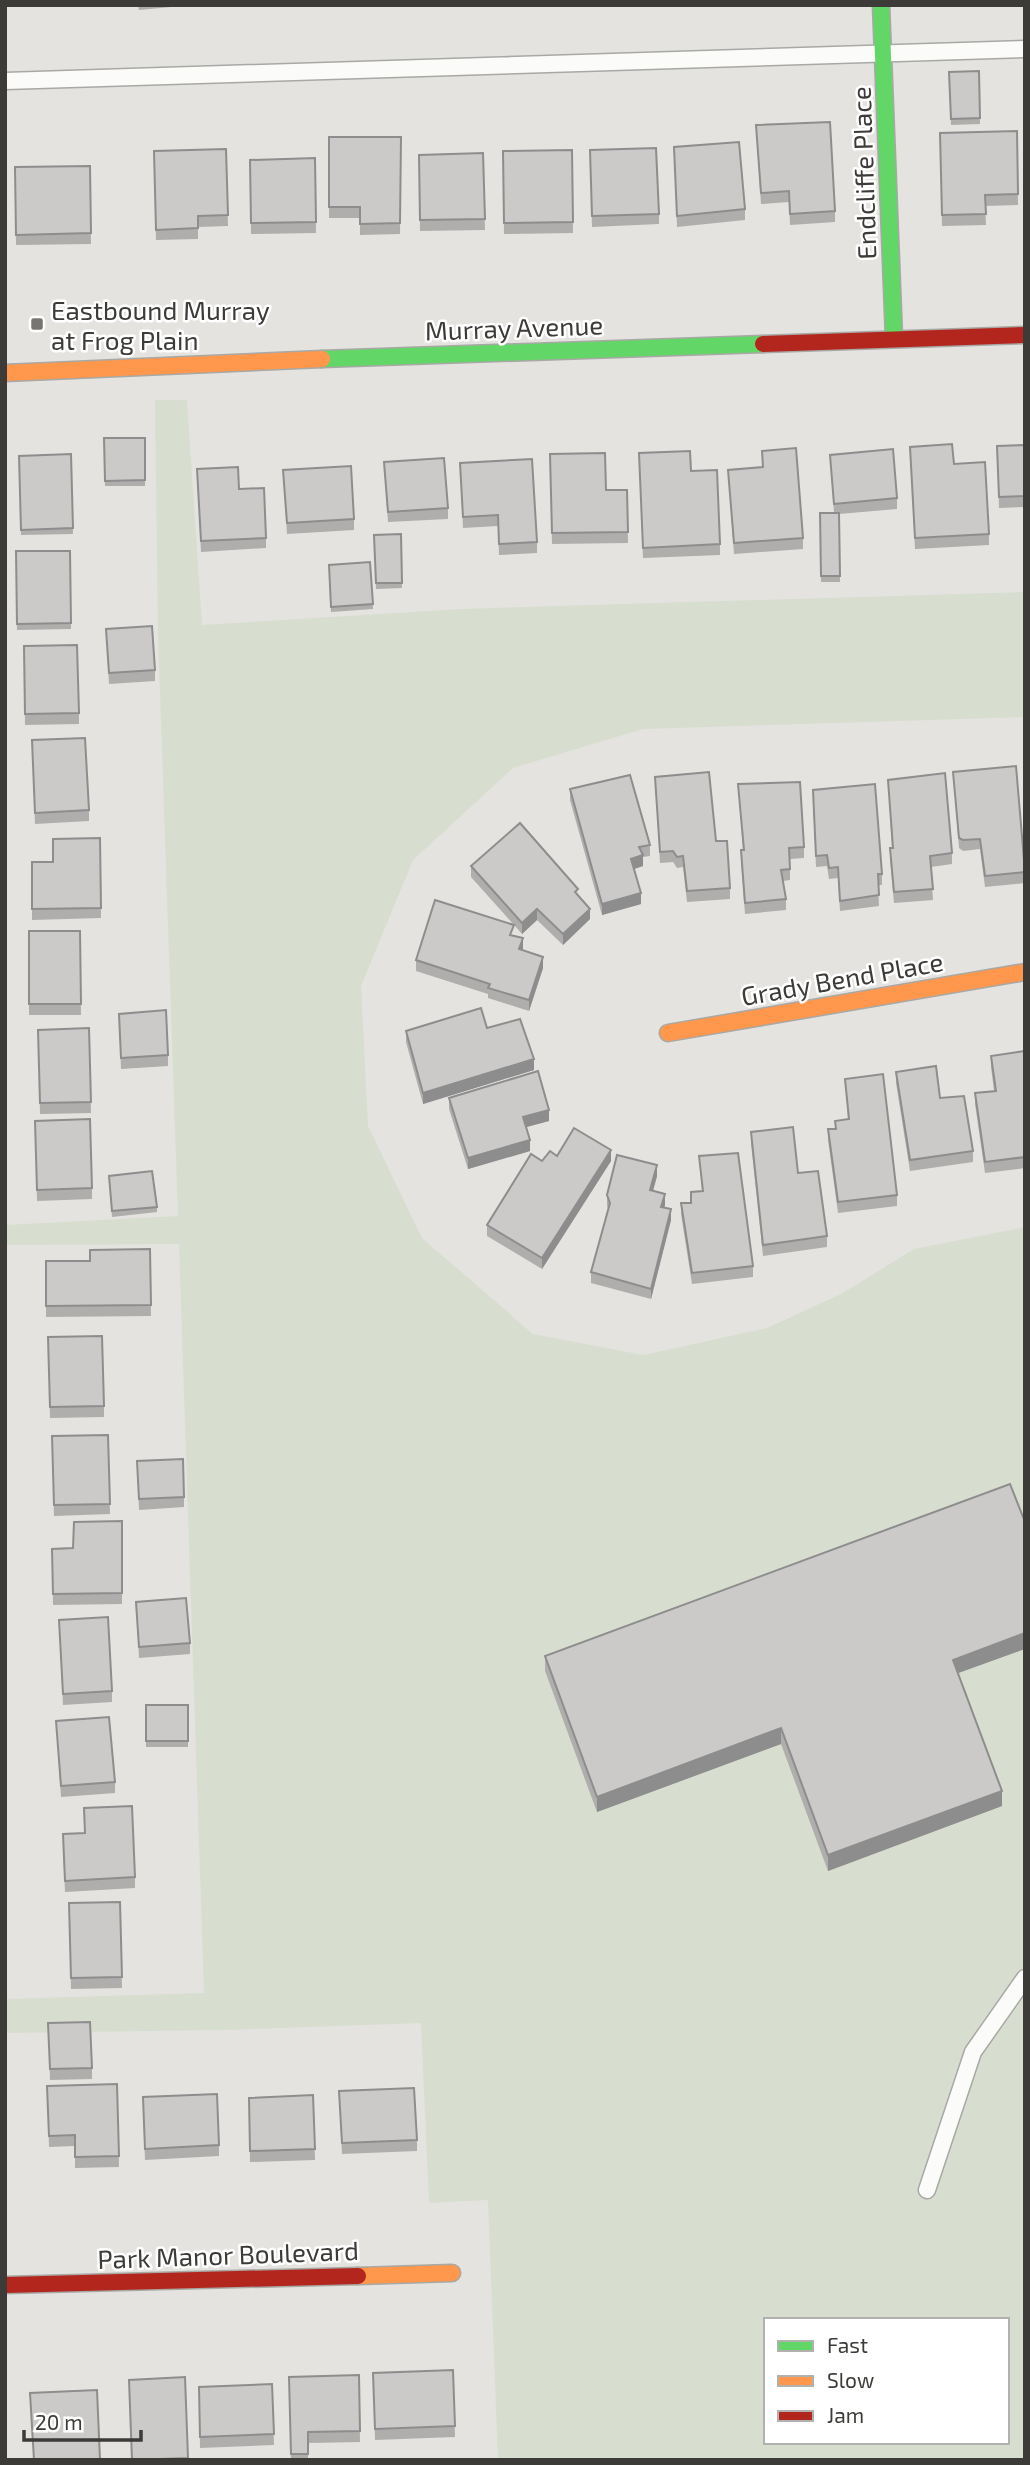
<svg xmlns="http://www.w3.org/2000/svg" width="1030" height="2465" font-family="'Exo 2',sans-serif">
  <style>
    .green { fill: #d7decf; fill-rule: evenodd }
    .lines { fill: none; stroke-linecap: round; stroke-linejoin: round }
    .lane-casing { stroke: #a8a8a5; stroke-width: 19 }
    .fast-casing { stroke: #a8a8a5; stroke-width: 19 }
    .slow-casing { stroke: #a8a8a5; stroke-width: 19 }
    .jam-casing { stroke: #a8a8a5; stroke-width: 19 }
    .lane { stroke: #fbfbfa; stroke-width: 16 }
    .fast { stroke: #63d668; stroke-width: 16 }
    .slow { stroke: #ff974d; stroke-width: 16 }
    .jam { stroke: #b3261e; stroke-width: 16 }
    .wall { fill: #afaead }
    .shaded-wall { fill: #8e8d8d }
    .building { fill: #cbcac9; stroke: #8e8d8d; stroke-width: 2 }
    .poi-dot { fill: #777672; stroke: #fff; stroke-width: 2.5 }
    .labels { text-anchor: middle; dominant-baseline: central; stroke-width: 5; stroke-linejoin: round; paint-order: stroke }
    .street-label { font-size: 26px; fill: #3c3b38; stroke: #fff }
    .poi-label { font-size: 26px; fill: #3c3b38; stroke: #fff; text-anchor: start }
  </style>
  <rect width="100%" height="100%" fill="#e4e3df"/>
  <!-- green -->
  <path class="green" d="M155,400h32l15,225 259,-16 564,-17v125l-382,12 -130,39 -100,92 -52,126 7,140 54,112 111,96 110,21 124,-27 74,-34 73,-45 111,-22v1233h-527l-10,-260 -59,3 -8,-180 -196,7 -220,3v-34l199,-6 -25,-749 -174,1v-20l173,-9 -20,-581zM766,2320h241v122h-241z"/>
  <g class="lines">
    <defs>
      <g id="lane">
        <path d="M5,81l1020,-32"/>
        <path d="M927,2190l46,-138 52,-74"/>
      </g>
      <g id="fast">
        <path d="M881,5l13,333"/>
        <path d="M322,359l441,-15"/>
      </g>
      <g id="slow">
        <path d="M5,373l317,-14"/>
        <path d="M668,1033l357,-61"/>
        <path d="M358,2276l94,-3"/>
      </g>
      <g id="jam">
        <path d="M763,344l262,-9"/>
        <path d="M5,2285l353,-9"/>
      </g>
    </defs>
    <!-- lane casing -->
    <use href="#lane" class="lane-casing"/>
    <!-- fast casing -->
    <use href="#fast" class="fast-casing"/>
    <!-- slow casing -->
    <use href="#slow" class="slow-casing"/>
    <!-- jam casing -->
    <use href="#jam" class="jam-casing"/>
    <!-- lane -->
    <use href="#lane" class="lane"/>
    <!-- fast -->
    <use href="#fast" class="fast"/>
    <!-- slow -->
    <use href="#slow" class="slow"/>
    <!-- jam -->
    <use href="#jam" class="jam"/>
  </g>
  <!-- wall -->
  <g class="wall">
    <path d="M138,5h54l-53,5z"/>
    <path d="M979,71l1,53 -29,1 -2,-53z"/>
    <path d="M756,125l79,86v11l-45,3 -1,-23 -28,2z"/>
    <path d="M1017,131l1,74 -33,1 1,19 -44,1 -2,-93z"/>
    <path d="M329,137h72l-1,97 -40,1v-17h-31z"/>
    <path d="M674,147l71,62v11l-68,7z"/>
    <path d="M226,149l2,77 -30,1v12l-42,1 -2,-89z"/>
    <path d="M572,150l1,83 -69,1 -1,-83z"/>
    <path d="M483,153l2,77 -65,1 -1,-76z"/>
    <path d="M315,158l1,75 -65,1 -1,-74z"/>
    <path d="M590,161l69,53v10l-67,3z"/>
    <path d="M90,166l1,78 -75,1 -1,-78z"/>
    <path d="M104,438h41v48h-40z"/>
    <path d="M1025,445v62l-26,1 -2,-62z"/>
    <path d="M910,447l79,87v11l-74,4z"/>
    <path d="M762,451l41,87v11l-69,5 -6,-84 35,-3z"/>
    <path d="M639,453l52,18 29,73v11l-77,3z"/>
    <path d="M71,454l2,80 -52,1 -2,-79z"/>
    <path d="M550,454l56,36h21l1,53 -76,1z"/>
    <path d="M830,455l67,43v11l-58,5 1,68h-19l-1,-69h14z"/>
    <path d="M384,462l64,46v11l-60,3z"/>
    <path d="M460,463l77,79v11l-38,2 -1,-29 -35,2z"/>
    <path d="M197,469l42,20 27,49v10l-65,4z"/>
    <path d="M283,470l71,49v11l-67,4z"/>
    <path d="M401,534l1,54 -26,1 -2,-54z"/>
    <path d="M16,551h54l1,78 -54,1z"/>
    <path d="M370,562l3,47 -42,3 -2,-47z"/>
    <path d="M106,629l49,41v11l-46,3z"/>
    <path d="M24,646l55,67v11l-54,1z"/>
    <path d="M32,740l57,70v11l-54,3z"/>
    <path d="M953,772l72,99v12l-40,4 -5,-38 -17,2 -4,-3z"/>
    <path d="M655,777l61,64 14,47v11l-43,3 -4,-35 -6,1 -4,-6 -13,1z"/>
    <path d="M888,780l64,73v11l-21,3 2,33 -39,3 -4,-44v-11h2z"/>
    <path d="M738,784l66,63v11l-14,1v21l-7,1 3,18v11l-41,4 -4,-53v-11h2z"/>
    <path d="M570,789l80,56v11l-7,1v9l-9,3 7,35 -39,11 -32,-115z"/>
    <path d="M813,800l69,74v11h-4l1,21 -39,5 -2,-33 -9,1 -2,-13 -11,1z"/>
    <path d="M100,838l1,80 -69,2v-58h21z"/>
    <path d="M471,866l107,30 12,23 -27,26 -26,-25 -15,14 -51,-57z"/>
    <path d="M29,931h51l1,84h-52z"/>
    <path d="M514,936l9,13v2l20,17 -14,43 -41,-13v-4l-72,-23v-11z"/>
    <path d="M119,1014l49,41v11l-47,3z"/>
    <path d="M89,1028l2,85 -51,1 -2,-84z"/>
    <path d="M487,1028l47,42 -111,34 -17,-62v-11z"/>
    <path d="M1025,1051v117l-40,5 -10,-69v-11l19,-2 -3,-24v-11z"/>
    <path d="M896,1072l44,26 33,53v11l-63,9 -14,-88z"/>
    <path d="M845,1079l52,116v11l-59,7 -10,-73v-11h7v-8l13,-2z"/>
    <path d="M449,1098l100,23 -23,6 4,24 -62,18 -19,-60z"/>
    <path d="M35,1121l57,67v11l-55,2z"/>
    <path d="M751,1132l76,104v11l-64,9 -12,-113z"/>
    <path d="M557,1156l54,5 -69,108 -55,-33v-11l55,-64z"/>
    <path d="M699,1156l54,110v11l-61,7 -11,-70v-11h10l11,-12z"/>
    <path d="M109,1176l48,31v5l-45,5z"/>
    <path d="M657,1176l-4,15 12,14 -1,3 7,12 -20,79 -60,-16v-11l17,-63 -1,-3v-11z"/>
    <path d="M150,1249l1,67 -105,1v-56h44z"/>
    <path d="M48,1337l56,69v11l-54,1z"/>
    <path d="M108,1435l2,79 -56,2 -2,-80z"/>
    <path d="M137,1461l47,36v10l-45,3z"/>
    <path d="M122,1521v83l-69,1 -1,-56 21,-1z"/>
    <path d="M136,1602l54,41v11l-51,4z"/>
    <path d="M59,1620l53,71v11l-49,3z"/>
    <path d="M545,1656l413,17 44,133 -174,65 -47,-127 -184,68 -52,-141z"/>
    <rect x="146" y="1705" width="42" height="42"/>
    <path d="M56,1721l59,61v11l-54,4z"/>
    <path d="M63,1845l72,32v11l-70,4z"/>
    <path d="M120,1902l2,86 -51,1 -2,-86z"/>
    <path d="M48,2023l44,45v11l-42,1z"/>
    <path d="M117,2084l2,83 -44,1v-22l-26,1 -2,-61z"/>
    <path d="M339,2091l78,49v11l-75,3z"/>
    <path d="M313,2095l2,65 -65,2 -1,-64z"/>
    <path d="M143,2108l76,37v11l-74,4z"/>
    <path d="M453,2370l2,67 -80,3 -2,-67z"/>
    <path d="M359,2375l1,67 -52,1v17h-17l-2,-83z"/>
    <path d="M185,2377l3,83h-56z"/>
    <path d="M272,2384l2,61 -74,3 -1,-61z"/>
  </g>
  <!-- shaded-wall -->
  <g class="shaded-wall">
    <path d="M643,855v11l-12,4v-11z"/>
    <path d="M641,893v11l-39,11v-11z"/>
    <path d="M537,909v11l-15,14v-11z"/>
    <path d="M590,909v10l-27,26v-11z"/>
    <path d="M523,938v11l-4,11v-11z"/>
    <path d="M543,957v11l-14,43v-11z"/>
    <path d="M534,1059v11l-111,34v-11z"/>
    <path d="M549,1110v11l-26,7v-11z"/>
    <path d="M530,1140v11l-62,18v-11z"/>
    <path d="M611,1150v11l-69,108v-11z"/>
    <path d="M657,1165v11l-7,25v-11z"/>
    <path d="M665,1194v11l-4,13v-11z"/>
    <path d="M671,1209v11l-20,79v-10z"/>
    <path d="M1025,1633v16l-72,26v-15z"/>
    <path d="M781,1728v16l-184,68v-15z"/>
    <path d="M1002,1791v15l-174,65v-16z"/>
  </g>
  <!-- building -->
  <g class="building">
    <path d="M979,71l1,47 -29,1 -2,-47z"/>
    <path d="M830,122l5,89 -45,3 -1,-23 -28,2 -5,-68z"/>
    <path d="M1017,131l1,63 -33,1 1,19 -44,1 -2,-82z"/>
    <path d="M329,137h72l-1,86 -40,1v-17h-31z"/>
    <path d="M739,142l6,67 -68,7 -3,-69z"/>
    <path d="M656,148l3,66 -67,2 -2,-66z"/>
    <path d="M226,149l2,66 -30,1v12l-42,2 -2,-79z"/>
    <path d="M572,150l1,72 -69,1 -1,-72z"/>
    <path d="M483,153l2,66 -65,1 -1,-65z"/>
    <path d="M315,158l1,64 -65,1 -1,-63z"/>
    <path d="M90,166l1,67 -75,2 -1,-68z"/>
    <path d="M104,438h41v42l-40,1z"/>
    <path d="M952,444l2,20 31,-2 4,72 -74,4 -5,-91z"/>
    <path d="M1025,445v51l-26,1 -2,-51z"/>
    <path d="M796,448l7,90 -69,5 -6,-73 35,-3 -1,-16z"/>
    <path d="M893,449l4,49 -63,6 -4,-49z"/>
    <path d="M690,451l1,20 26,-1 3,74 -77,4 -4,-95z"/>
    <path d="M605,453l1,37h21l1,42 -76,1 -2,-79z"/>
    <path d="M71,454l2,74 -52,2 -2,-74z"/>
    <path d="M444,458l4,50 -60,4 -4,-50z"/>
    <path d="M532,459l5,83 -38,2 -1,-29 -35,2 -3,-54z"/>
    <path d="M351,466l3,53 -67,4 -4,-53z"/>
    <path d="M238,467l1,22 25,-1 2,50 -65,3 -4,-72z"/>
    <path d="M820,513h19l1,63h-19z"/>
    <path d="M401,534l1,49h-26l-2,-48z"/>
    <path d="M16,551h54l1,72 -54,1z"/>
    <path d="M370,562l3,42 -42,3 -2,-42z"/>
    <path d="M152,626l3,44 -46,3 -3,-44z"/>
    <path d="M77,645l2,68 -54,1 -1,-68z"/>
    <path d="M85,738l4,72 -54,3 -3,-73z"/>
    <path d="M1016,766l9,106 -40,4 -5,-37 -17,1 -4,-2 -6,-66z"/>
    <path d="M709,772l7,69h11l3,47 -43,3 -4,-35 -6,1 -4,-6 -13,1 -5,-75z"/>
    <path d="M945,773l7,80 -22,3 3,33 -39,3 -4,-44h3l-5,-68z"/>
    <path d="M630,775l20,70 -11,2 4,8 -12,4 10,34 -39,11 -32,-115z"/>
    <path d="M800,782l4,65 -15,1 1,21 -9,1 5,29 -41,4 -4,-53h3l-6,-66z"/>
    <path d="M875,784l7,90h-4l1,21 -39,6 -2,-34 -9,1 -2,-13 -11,1 -3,-66z"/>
    <path d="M520,823l58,66 -3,3 15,17 -27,25 -26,-25 -15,14 -51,-57z"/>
    <path d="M100,838l1,70 -69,1v-47h21v-23z"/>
    <path d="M435,900l79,25 -4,10 13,3 -4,11 24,8 -14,43 -41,-12 2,-4 -74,-24z"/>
    <path d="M29,931h51l1,73h-52z"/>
    <path d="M481,1008l6,20 33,-9 14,40 -111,34 -17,-62z"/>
    <path d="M166,1010l2,45 -47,3 -2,-44z"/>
    <path d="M89,1028l2,74 -51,1 -2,-73z"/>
    <path d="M1025,1051v106l-40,5 -10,-69 21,-2 -5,-35z"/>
    <path d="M936,1066l4,32 24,-2 9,55 -63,9 -14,-88z"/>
    <path d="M538,1071l11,39 -26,7 7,23 -62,18 -19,-60z"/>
    <path d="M883,1074l14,121 -59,7 -10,-73h8l-1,-8 14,-2 -4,-40z"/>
    <path d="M90,1119l2,69 -55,2 -2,-69z"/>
    <path d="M793,1127l5,46 20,-2 9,65 -64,9 -12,-113z"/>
    <path d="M574,1128l37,22 -69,108 -55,-33 44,-71 11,7 8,-10 7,5z"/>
    <path d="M738,1153l15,113 -61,7 -11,-70h10v-11l12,-1 -4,-35z"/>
    <path d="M617,1155l40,10 -7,25 15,4 -4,13 10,2 -20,80 -60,-17 19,-69 -3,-8z"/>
    <path d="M152,1171l5,36 -45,4 -3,-35z"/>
    <path d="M150,1249l1,56 -105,1v-45h44v-11z"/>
    <path d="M102,1336l2,70 -54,1 -2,-70z"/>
    <path d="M108,1435l2,69 -56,1 -2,-69z"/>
    <path d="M183,1459l1,38 -45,2 -2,-38z"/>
    <path d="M1010,1484l15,38v111l-72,27 49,131 -174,64 -47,-127 -184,69 -52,-141z"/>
    <path d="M122,1521v72l-69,1 -1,-45 21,-1 1,-26z"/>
    <path d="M186,1598l4,45 -51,4 -3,-45z"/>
    <path d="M108,1617l4,74 -49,3 -4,-74z"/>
    <rect x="146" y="1705" width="42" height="36"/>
    <path d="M109,1717l6,65 -54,4 -5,-65z"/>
    <path d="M132,1806l3,71 -70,4 -2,-47 22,-1 -1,-25z"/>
    <path d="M120,1902l2,75 -51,1 -2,-75z"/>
    <path d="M90,2022l2,46 -42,1 -2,-46z"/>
    <path d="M117,2084l2,72 -44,1v-22l-26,1 -2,-50z"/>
    <path d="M414,2088l3,52 -75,3 -3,-52z"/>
    <path d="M217,2094l2,51 -74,4 -2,-52z"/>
    <path d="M313,2095l2,54 -65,2 -1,-53z"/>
    <path d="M453,2370l2,56 -80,3 -2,-56z"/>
    <path d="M359,2375l1,56 -52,1v22h-17l-2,-77z"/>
    <path d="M185,2377l3,81 -56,2 -3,-80z"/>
    <path d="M272,2384l2,50 -74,3 -1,-50z"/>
    <path d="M97,2390l3,70h-66l-4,-67z"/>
  </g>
  <!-- markers -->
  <rect class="poi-dot" x="30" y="317" width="14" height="14" rx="3.5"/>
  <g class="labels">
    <!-- street labels -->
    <g class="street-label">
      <text transform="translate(863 173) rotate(-92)">Endcliffe Place</text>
      <text transform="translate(514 327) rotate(-2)">Murray Avenue</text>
      <text transform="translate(842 978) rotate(-10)">Grady Bend Place</text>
      <text transform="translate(228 2254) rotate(-2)">Park Manor Boulevard</text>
    </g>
    <!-- poi labels -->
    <g class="poi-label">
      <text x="51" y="309">Eastbound Murray<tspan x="51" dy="30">at Frog Plain</tspan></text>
    </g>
  </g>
  <!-- border -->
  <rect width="1030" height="2465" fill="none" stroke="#3c3b38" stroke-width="14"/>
  <!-- legend -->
  <rect x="764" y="2318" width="245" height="126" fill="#ffffff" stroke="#b1b1af" stroke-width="2"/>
  <rect x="778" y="2341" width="35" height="10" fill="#63d668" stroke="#b1b1af" stroke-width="2"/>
  <text x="827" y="2353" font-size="21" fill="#3c3b38">Fast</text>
  <rect x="778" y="2376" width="35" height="10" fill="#ff974d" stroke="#b1b1af" stroke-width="2"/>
  <text x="827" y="2388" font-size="21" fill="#3c3b38">Slow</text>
  <rect x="778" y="2411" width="35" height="10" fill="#b3261e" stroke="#b1b1af" stroke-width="2"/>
  <text x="827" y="2423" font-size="21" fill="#3c3b38">Jam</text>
  <!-- scale -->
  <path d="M24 2430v10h117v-10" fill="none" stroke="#3c3b38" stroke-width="3.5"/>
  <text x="35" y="2430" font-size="21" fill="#3c3b38" stroke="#ffffff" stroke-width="5" paint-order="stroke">20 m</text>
</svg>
